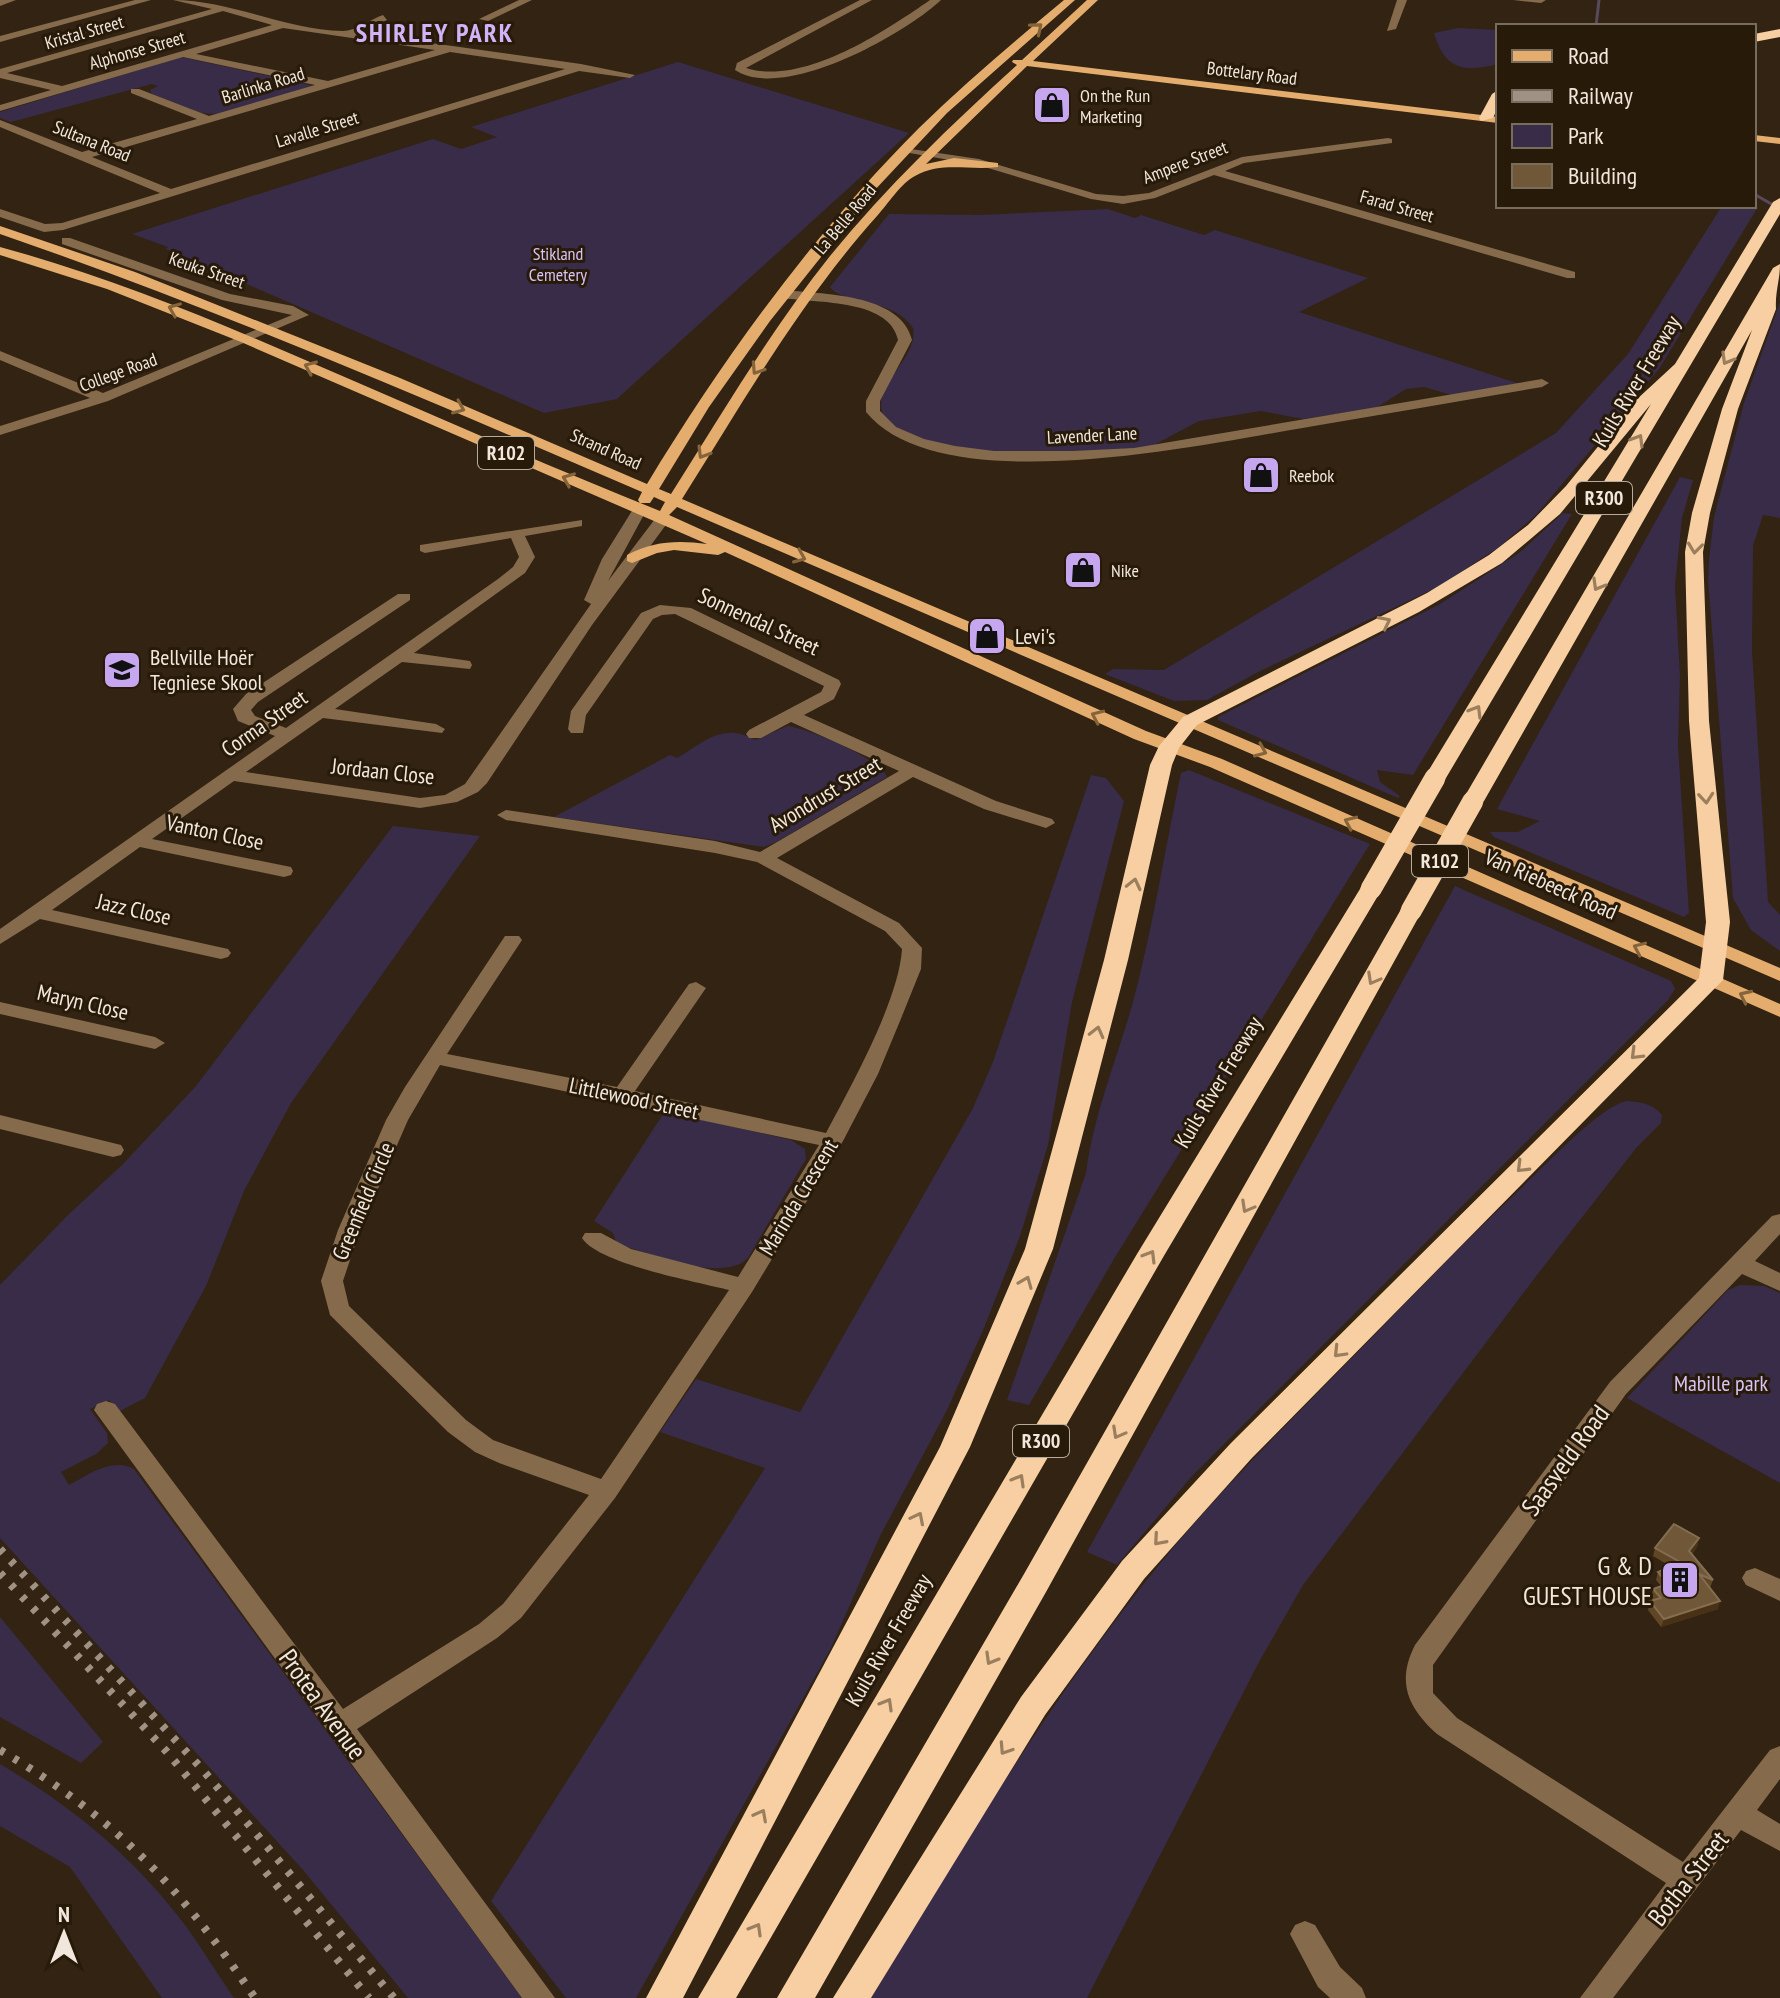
<svg xmlns="http://www.w3.org/2000/svg" width="1780" height="1998" font-family="'PT Sans Narrow',sans-serif">
  <style>
    .green { fill: #392c48 }
    .lines { fill: none; stroke-linecap: round; stroke-linejoin: round }
    .stream { stroke: #584a5c; stroke-width: 3 }
    .minor { fill: #856a4c; fill-rule: evenodd }
    .major { fill: #e5ad6d; fill-rule: evenodd }
    .highway { fill: #f7cfa2; fill-rule: evenodd }
    .rail { stroke: #9f9285; stroke-width: 8; stroke-dasharray: 5 11; stroke-linecap: butt }
    .highway-bridge { stroke: #f7cfa2; stroke-width: 21 }
    .wall { fill: #614625 }
    .shaded-wall { fill: #483115 }
    .building { fill: #705738; stroke: #846e52; stroke-width: 2 }
    .oneway { stroke: #86643b }
    .oneway2 { stroke: #9a7e5d }
    .labels { text-anchor: middle; dominant-baseline: central; stroke-width: 6; stroke-linejoin: round; paint-order: stroke }
    .far-street-label { font-size: 18px; fill: #f1e7dc; stroke: #281a09 }
    .far-poi-label { font-size: 18px; fill: #f1e7dc; stroke: #281a09; text-anchor: start }
    .far-park-label { font-size: 18px; fill: #d8c2f6; stroke: #281a09 }
    .shield { fill: #281a09; stroke: #b5aa9d; stroke-width: 2 }
    .shield-label { font-size: 20px; font-weight: bold; fill: #f1e7dc }
    .street-label { font-size: 22px; fill: #f1e7dc; stroke: #281a09 }
    .poi-label { font-size: 22px; fill: #f1e7dc; stroke: #281a09; text-anchor: start }
    .park-label { font-size: 22px; fill: #d8c2f6; stroke: #281a09 }
    .far-district-label { font-size: 26px; font-weight: bold; letter-spacing: 2px; fill: #d1b3f8; stroke: #281a09 }
    .near-street-label { font-size: 26px; fill: #f1e7dc; stroke: #281a09 }
    .near-poi-label { font-size: 26px; fill: #f1e7dc; stroke: #281a09; text-anchor: end }
  </style>
  <rect width="100%" height="100%" fill="#322312"/>
  <!-- green -->
  <g class="green">
    <path d="M1458,28l40,2v34c-36,9 -53,5 -64,-31z"/>
    <path d="M181,57l134,29 -99,28 -15,-1 -49,-19 -2,-4 8,-4 -6,-2 -141,38 -11,-4v-6z"/>
    <path d="M678,62l231,71 -292,266 -73,14 -378,-164 2,-2 -36,-13 301,-95 28,10 36,-12 -26,-10z"/>
    <path d="M1754,204l4,3 -99,162 -123,146 -37,32 -61,40 -180,85 -51,28 -33,1 -69,-27 8,-5 51,1 392,-237 72,-79 94,-148h32z"/>
    <path d="M1108,209l27,9 6,-3 63,20 11,-5 153,48 -69,34 221,72 -68,11 -28,-8 -18,2 -30,19 -73,11 -42,-8 -62,10 -47,25 -17,3c-64,2 -176,15 -234,-17 -6,-4 -12,-12 -18,-17 -12,-31 36,-56 30,-87 -19,-30 -72,-24 -83,-41l59,-73 91,1z"/>
    <path d="M1780,302v216l-17,-3 -10,31 -1,105 16,251 12,13v36l-29,-21 -18,-32 -25,-319 1,-20 5,-42 30,-114z"/>
    <path d="M1680,477l13,3 -11,38 -7,67 5,91 -2,70 11,167 -5,4 -190,-80 -4,-5h28l22,-11 -43,-12z"/>
    <path d="M1563,513l9,1 -159,261 -36,-5 3,12 20,14 -2,2 -180,-78v-3l222,-113 79,-51z"/>
    <path d="M788,726c19,2 95,34 99,51l-111,65 -12,5 -210,-30 116,-62 7,3c25,-14 45,-37 78,-18z"/>
    <path d="M1189,770l181,74 -256,415 -85,146 -22,-5 79,-227c8,-60 31,-114 47,-171 20,-75 32,-153 48,-229z"/>
    <path d="M1091,775l15,3 18,23 -52,201 -24,143 -28,91 -36,92 -37,82 -67,126 -49,112 -195,350h-70l-75,-97 274,-433 -105,-36 36,-53 104,33 172,-302 21,-48z"/>
    <path d="M393,826l87,10 -189,267 -47,88 -38,95 -61,112 -27,14 -9,-12 -19,9 17,24 1,10 -12,11 -35,18 8,13c19,-10 43,-28 65,-16l388,529h-114l-105,-128 -303,-332v-253l67,-69 56,-52 73,-78z"/>
    <path d="M1455,886l216,95 4,8 -7,11 -476,476 -75,89 -30,-13z"/>
    <path d="M1627,1101c14,1 25,2 35,14l-1,8 -24,24 -100,128 -234,310 -44,77 -172,336h-216c79,-131 158,-264 251,-386 68,-91 148,-171 227,-251 54,-55 107,-111 163,-164 23,-21 88,-92 115,-96z"/>
    <path d="M665,1111l126,29 14,9 1,10 -58,99c-27,26 -98,-5 -131,-14l-4,-11 -19,-12z"/>
    <path d="M1740,1285l24,1 16,7v190l-153,-85 101,-108z"/>
    <path d="M0,1617l103,125 -22,21 -81,-46z"/>
    <path d="M0,1764c68,40 129,89 178,152 20,25 37,55 56,82h-72l-92,-131 -70,-41z"/>
  </g>
  <g class="lines">
    <!-- stream -->
    <g class="stream">
      <path d="M1596,26l3,-26"/>
      <path d="M1754,194l26,15"/>
    </g>
    <!-- minor -->
    <g class="minor">
      <path d="M0,0h16l-16,6z"/>
      <path d="M135,0h16l-151,42v-6z"/>
      <path d="M173,0c58,0 112,30 170,31 13,0 28,-12 40,-16l4,5 -28,13 222,31 54,11 -5,3 -51,-7 -516,159 -19,2 -44,-15v-8l45,15 17,-1 98,-30 -160,-66v-7l82,32 115,-33 -66,-26v-4h8l70,27 106,-31 -132,-28 -183,54v-6l51,-15 -51,-12v-9l212,-60zM223,11l49,14 -210,61 -55,-13zM283,28l152,22 -107,31 -132,-27zM450,52l115,17 -394,120 -79,-32z"/>
      <path d="M519,0h13l-44,21 -9,-2z"/>
      <path d="M860,0h12l-126,68c57,18 138,-36 184,-68h11c-37,35 -158,102 -206,70l2,-7z"/>
      <path d="M1397,0h10l-11,29 -9,2z"/>
      <path d="M1513,0h33l-5,3z"/>
      <path d="M1388,138l4,1v4l-148,20 -19,8 350,101v6h-8l-353,-103 -59,23 -32,6 -32,-5 -113,-34 -80,-14 6,-3 75,11 117,35 27,2 26,-3 93,-36z"/>
      <path d="M62,238h8l160,56 63,12 16,9 -201,86 -108,34v-9l90,-28 -90,-38v-9l103,42 189,-78 -70,-15 -160,-56z"/>
      <path d="M782,290c39,4 119,3 130,50l-32,61v10l16,16 28,12 31,7 39,5h79l61,-3 408,-69 7,4 -7,4c-76,13 -152,26 -228,39 -104,17 -373,78 -448,-14v-11l32,-61c-9,-43 -86,-36 -121,-43l-1,-3z"/>
      <path d="M640,505l7,4 -39,72 50,-66 5,-2 8,5 -79,107 -105,158 -9,9 -21,10 -37,6 -186,-27 -82,58 139,28 2,4 -2,4 -7,2 -144,-30 -88,63 176,39 3,4 -3,4 -7,2 -181,-40 -40,25v-15l275,-193 -37,-15 -5,-12 13,-15 152,-100h12v6l-152,102 -7,8 4,6 31,12 212,-149 15,-12 6,-10 -8,-19 -86,15 -5,-2v-6l162,-25v6l-57,10 10,21 -10,16 -111,80 56,8 2,4 -2,4 -68,-7 -67,47 101,15 9,5 -3,4 -119,-15 -77,54 174,26 25,-3 20,-11 126,-180 -7,-4 18,-41 33,-53z"/>
      <path d="M660,605l31,3 148,72 2,4 -7,15 -30,16 192,86 56,18 3,4 -9,5 -62,-19 -71,-32 -136,81 122,65 23,25 -1,21 -21,52 -22,53 -35,67 -91,151 -137,206 -94,120 -24,20 -140,91 198,269h-33l-428,-588 3,-6 9,-3 9,3 228,305 136,-85 24,-20 86,-109 -90,-32 -24,-11 -27,-20 -118,-117 -9,-34 17,-51 48,-110 19,-33 100,-151h14l3,4 -75,114 170,33 72,-103 7,-2 10,6 -71,103 191,42c25,-47 73,-133 76,-184l-17,-18 -128,-69 -42,-9 -209,-33 -9,-5 9,-5 209,31 45,11 139,-81 -108,-49 -30,16h-12l-3,-4 3,-4 72,-38 3,-6 -149,-72 -13,1 -9,4 -67,96 -3,18h-12l-3,-4 3,-18 70,-98zM440,1065l379,80 -81,132 -107,-28 -30,-16h-16l-3,5c16,26 116,44 147,52l-128,189 -108,-39 -27,-20 -117,-114 -6,-25 17,-51 48,-110z"/>
      <path d="M0,1002l155,35 10,6 -10,6 -155,-35z"/>
      <path d="M0,1115l121,30 3,5 -3,5 -8,2 -113,-28z"/>
      <path d="M1780,1214v20l-25,27 25,12v18l-38,-17 -116,120 -193,271v28l24,25 226,144 87,-112 10,-4v33l-23,31 23,14v27l-39,-21 -128,168h-33l86,-115 -229,-149c-29,-26 -41,-52 -22,-89l195,-263 162,-166z"/>
      <path d="M1755,1568l25,11v22l-34,-16 -4,-7 4,-7z"/>
      <path d="M1305,1921l10,4 25,42 22,21 4,10h-36l-12,-11 -28,-53 5,-9z"/>
    </g>
    <!-- major -->
    <g class="major">
      <path d="M1064,0h11l-128,113 -75,80 -102,128 -61,86 -50,82 12,5c51,-80 99,-163 159,-238 56,-69 121,-131 187,-191l-5,-3 1,-2h9l65,-60h11l-65,61 465,56v6l-471,-57 -101,98 28,-6 44,5v4c-29,4 -56,-6 -83,9 -14,7 -27,28 -38,40 -77,86 -134,186 -195,283l1098,469v13l-1103,-474 -8,8 477,216 76,28 558,245v13l-570,-250 -76,-28 -409,-187 -7,3 -44,-5 -17,3 -25,10 -5,-2v-6c26,-14 51,-15 80,-11l-466,-202 -134,-53 -107,-34v-8c119,32 234,82 347,131 104,45 208,91 313,133l5,-9 -11,-5 -4,6h-10l-2,-3 4,-8c-212,-91 -424,-183 -642,-258v-8l135,46 265,106 247,106c77,-127 167,-251 272,-356 46,-45 96,-87 145,-128z"/>
      <path d="M1754,135l26,3v6l-26,-3z"/>
    </g>
    <!-- highway -->
    <g class="highway">
      <path d="M1780,29v8l-26,5v-8z"/>
      <path d="M1498,90v17l-5,11 -12,3 -2,-3 13,-24z"/>
      <path d="M1780,198v16l-337,569h-16l-3,-5 227,-374 -91,110 -58,49 -83,49 -222,113 -18,23 -7,17 -44,195 -75,289 -83,198 -287,551h-37l294,-551 85,-198 79,-289 46,-195 9,-19 24,-29 244,-124 62,-38 39,-30 38,-39 69,-85 40,-37 98,-162z"/>
      <path d="M1780,264c0,16 -5,28 -4,45l-38,100 -28,104 -7,39 6,169 21,201 -7,58 -472,479 -107,120 -99,136 -174,283h-38l188,-301 101,-136 109,-118 468,-465 7,-56 -17,-201 -4,-169 7,-39 30,-104 30,-79 -268,471 -11,6 -11,-6 311,-533z"/>
      <path d="M1371,882l8,2 3,5 -217,365 -429,744h-38l439,-744 223,-365 3,-5z"/>
      <path d="M1411,904l8,2 3,5 -376,681 -231,406h-38l247,-424 376,-663 3,-5z"/>
    </g>
    <!-- rail -->
    <g class="rail">
      <path d="M0,1549l202,220 192,229"/>
      <path d="M0,1573l167,179 202,246"/>
      <path d="M0,1750c117,69 179,136 255,248"/>
    </g>
    <!-- highway-bridge -->
    <g class="highway-bridge">
      <path d="M1371,889l64,-111"/>
      <path d="M1411,911l62,-110"/>
    </g>
  </g>
  <!-- wall -->
  <path class="wall" d="M1699,1538l-2,9 -5,7 21,26 -3,8 8,21 -57,18 -13,-17 2,-9 4,-1 -3,-3 2,-8 8,-3 -5,-6 2,-8 12,-6 -17,-10 2,-8z"/>
  <!-- shaded-wall -->
  <g class="shaded-wall">
    <path d="M1699,1538l-2,9 -10,12 2,-8z"/>
    <path d="M1720,1601l-2,8 -57,18 3,-8z"/>
  </g>
  <!-- building -->
  <path class="building" d="M1674,1524l25,14 -10,13 24,29 -14,-6 21,27 -56,18 -14,-18 11,-3 -8,-9 15,-5 -10,-12 22,-10 -25,-14z"/>
  <!-- one-way arrows -->
  <defs><path id="oneway-chevron" d="M-2-3.5L2.5 0L-2 3.5" fill="none" stroke-width="1.6" stroke-linecap="round" stroke-linejoin="round" transform="scale(2)"/></defs>
  <g class="oneway">
    <use href="#oneway-chevron" transform="translate(1037 28) rotate(-40)"/>
    <use href="#oneway-chevron" transform="translate(174 309) rotate(-158)"/>
    <use href="#oneway-chevron" transform="translate(310 367) rotate(-157)"/>
    <use href="#oneway-chevron" transform="translate(757 369) rotate(123)"/>
    <use href="#oneway-chevron" transform="translate(459 408) rotate(23)"/>
    <use href="#oneway-chevron" transform="translate(703 453) rotate(121)"/>
    <use href="#oneway-chevron" transform="translate(568 479) rotate(-158)"/>
    <use href="#oneway-chevron" transform="translate(800 557) rotate(23)"/>
    <use href="#oneway-chevron" transform="translate(1097 716) rotate(-156)"/>
    <use href="#oneway-chevron" transform="translate(1261 751) rotate(23)"/>
    <use href="#oneway-chevron" transform="translate(1350 822) rotate(-156)"/>
    <use href="#oneway-chevron" transform="translate(1639 948) rotate(-156)"/>
    <use href="#oneway-chevron" transform="translate(1745 996) rotate(-155)"/>
  </g>
  <g class="oneway2">
    <use href="#oneway-chevron" transform="translate(1727 359) rotate(120)"/>
    <use href="#oneway-chevron" transform="translate(1638 440) rotate(-59)"/>
    <use href="#oneway-chevron" transform="translate(1695 548) rotate(97)"/>
    <use href="#oneway-chevron" transform="translate(1598 585) rotate(120)"/>
    <use href="#oneway-chevron" transform="translate(1385 622) rotate(-27)"/>
    <use href="#oneway-chevron" transform="translate(1476 711) rotate(-59)"/>
    <use href="#oneway-chevron" transform="translate(1706 798) rotate(85)"/>
    <use href="#oneway-chevron" transform="translate(1134 884) rotate(-77)"/>
    <use href="#oneway-chevron" transform="translate(1373 979) rotate(119)"/>
    <use href="#oneway-chevron" transform="translate(1097 1032) rotate(-76)"/>
    <use href="#oneway-chevron" transform="translate(1636 1054) rotate(135)"/>
    <use href="#oneway-chevron" transform="translate(1522 1167) rotate(135)"/>
    <use href="#oneway-chevron" transform="translate(1247 1207) rotate(119)"/>
    <use href="#oneway-chevron" transform="translate(1150 1256) rotate(-59)"/>
    <use href="#oneway-chevron" transform="translate(1026 1282) rotate(-68)"/>
    <use href="#oneway-chevron" transform="translate(1339 1352) rotate(134)"/>
    <use href="#oneway-chevron" transform="translate(1118 1433) rotate(119)"/>
    <use href="#oneway-chevron" transform="translate(1019 1480) rotate(-60)"/>
    <use href="#oneway-chevron" transform="translate(918 1518) rotate(-63)"/>
    <use href="#oneway-chevron" transform="translate(1159 1540) rotate(131)"/>
    <use href="#oneway-chevron" transform="translate(991 1659) rotate(120)"/>
    <use href="#oneway-chevron" transform="translate(887 1704) rotate(-60)"/>
    <use href="#oneway-chevron" transform="translate(1005 1749) rotate(123)"/>
    <use href="#oneway-chevron" transform="translate(761 1815) rotate(-62)"/>
    <use href="#oneway-chevron" transform="translate(756 1929) rotate(-60)"/>
  </g>
  <!-- icons -->
  <defs>
    <symbol id="shop-square" viewBox="-11 -11 22 22"><rect x="-9" y="-9" width="18" height="18" rx="4" fill="#c7a6f0" stroke="#281a09"/><path d="M-5-2.5h2.3a2.7 3.5 0 0 1 5.4 0H5L5.5 6h-11ZM-1.5-2.5h3a1.5 2.3 0 0 0-3 0Z" fill="#111"/></symbol>
    <symbol id="school-square" viewBox="-11 -11 22 22"><rect x="-9" y="-9" width="18" height="18" rx="4" fill="#c7a6f0" stroke="#281a09"/><path d="M0-5L7-2L0 1L-7-2ZM-4 1L0 2.5L4 1V4Q0 6-4 4Z" fill="#111"/></symbol>
    <symbol id="building-square" viewBox="-11 -11 22 22"><rect x="-9" y="-9" width="18" height="18" rx="4" fill="#c7a6f0" stroke="#281a09"/><path d="M-4-6H4V6H1V3H-1V6H-4ZM-2.5-4.3h1.7v1.8h-1.7ZM.8-4.3h1.7v1.8H.8ZM-2.5-1h1.7V.8h-1.7ZM.8-1h1.7V.8H.8Z" fill="#111"/></symbol>
  </defs>
  <g fill-rule="evenodd">
    <use href="#shop-square" x="1030" y="83" width="44" height="44"/>
    <use href="#shop-square" x="1239" y="453" width="44" height="44"/>
    <use href="#shop-square" x="1061" y="548" width="44" height="44"/>
    <use href="#shop-square" x="965" y="614" width="44" height="44"/>
    <use href="#school-square" x="100" y="648" width="44" height="44"/>
    <use href="#building-square" x="1658" y="1558" width="44" height="44"/>
  </g>
  <g class="labels">
    <!-- far-street labels -->
    <g class="far-street-label">
      <text transform="translate(84 32) rotate(-16)">Kristal Street</text>
      <text transform="translate(137 50) rotate(-16)">Alphonse Street</text>
      <text transform="translate(1252 73) rotate(7)">Bottelary Road</text>
      <text transform="translate(263 85) rotate(-17)">Barlinka Road</text>
      <text transform="translate(317 129) rotate(-17)">Lavalle Street</text>
      <text transform="translate(92 141) rotate(22)">Sultana Road</text>
      <text transform="translate(1185 162) rotate(-21)">Ampere Street</text>
      <text transform="translate(1397 206) rotate(16)">Farad Street</text>
      <text transform="translate(845 219) rotate(-50)">La Belle Road</text>
      <text transform="translate(207 270) rotate(19)">Keuka Street</text>
      <text transform="translate(118 372) rotate(-20)">College Road</text>
      <text transform="translate(1092 435) rotate(-3)">Lavender Lane</text>
      <text transform="translate(606 449) rotate(24)">Strand Road</text>
    </g>
    <!-- far-poi labels -->
    <g class="far-poi-label">
      <text x="1080" y="95">On the Run<tspan x="1080" dy="21">Marketing</tspan></text>
      <text x="1289" y="475">Reebok</text>
      <text x="1111" y="570">Nike</text>
    </g>
    <!-- far-park labels -->
    <g class="far-park-label">
      <text x="558" y="253">Stikland<tspan x="558" dy="21">Cemetery</tspan></text>
    </g>
    <!-- shield labels -->
    <g class="shield">
      <rect x="478" y="437" width="56" height="32" rx="6"/>
      <rect x="1576" y="482" width="56" height="32" rx="6"/>
      <rect x="1412" y="845" width="56" height="32" rx="6"/>
      <rect x="1013" y="1425" width="56" height="32" rx="6"/>
    </g>
    <g class="shield-label">
      <text x="506" y="453">R102</text>
      <text x="1604" y="498">R300</text>
      <text x="1440" y="861">R102</text>
      <text x="1041" y="1441">R300</text>
    </g>
    <!-- street labels -->
    <g class="street-label">
      <text transform="translate(1636 381) rotate(-59)">Kuils River Freeway</text>
      <text transform="translate(759 621) rotate(25)">Sonnendal Street</text>
      <text transform="translate(264 723) rotate(-35)">Corma Street</text>
      <text transform="translate(383 771) rotate(6)">Jordaan Close</text>
      <text transform="translate(825 794) rotate(-31)">Avondrust Street</text>
      <text transform="translate(215 832) rotate(12)">Vanton Close</text>
      <text transform="translate(1551 884) rotate(24)">Van Riebeeck Road</text>
      <text transform="translate(134 909) rotate(13)">Jazz Close</text>
      <text transform="translate(83 1002) rotate(13)">Maryn Close</text>
      <text transform="translate(1218 1082) rotate(-59)">Kuils River Freeway</text>
      <text transform="translate(634 1098) rotate(12)">Littlewood Street</text>
      <text transform="translate(798 1197) rotate(-59)">Marinda Crescent</text>
      <text transform="translate(363 1201) rotate(-67)">Greenfield Circle</text>
      <text transform="translate(888 1640) rotate(-60)">Kuils River Freeway</text>
    </g>
    <!-- poi labels -->
    <g class="poi-label">
      <text x="1015" y="636">Levi's</text>
      <text x="150" y="657">Bellville Hoër<tspan x="150" dy="25">Tegniese Skool</tspan></text>
    </g>
    <!-- park labels -->
    <g class="park-label">
      <text x="1721" y="1383">Mabille park</text>
    </g>
    <!-- far-district labels -->
    <g class="far-district-label">
      <text x="435" y="32">SHIRLEY PARK</text>
    </g>
    <!-- near-street labels -->
    <g class="near-street-label">
      <text transform="translate(1565 1460) rotate(-54)">Saasveld Road</text>
      <text transform="translate(323 1704) rotate(54)">Protea Avenue</text>
      <text transform="translate(1688 1878) rotate(-52)">Botha Street</text>
    </g>
    <!-- near-poi labels -->
    <g class="near-poi-label">
      <text x="1652" y="1565">G &amp; D<tspan x="1652" dy="30">GUEST HOUSE</tspan></text>
    </g>
  </g>
  <!-- legend -->
  <rect x="1496" y="24" width="260" height="184" fill="#281a09" stroke="#786c5d" stroke-width="2"/>
  <rect x="1512" y="50" width="40" height="12" fill="#e5ad6d" stroke="#786c5d" stroke-width="2"/>
  <text x="1568" y="64" font-size="24" fill="#f1e7dc">Road</text>
  <rect x="1512" y="90" width="40" height="12" fill="#9f9285" stroke="#786c5d" stroke-width="2"/>
  <text x="1568" y="104" font-size="24" fill="#f1e7dc">Railway</text>
  <rect x="1512" y="124" width="40" height="24" fill="#392c48" stroke="#786c5d" stroke-width="2"/>
  <text x="1568" y="144" font-size="24" fill="#f1e7dc">Park</text>
  <rect x="1512" y="164" width="40" height="24" fill="#705738" stroke="#786c5d" stroke-width="2"/>
  <text x="1568" y="184" font-size="24" fill="#f1e7dc">Building</text>
  <!-- north arrow -->
  <g transform="translate(64 1934)" stroke="#281a09" stroke-width="6" paint-order="stroke">
  <path d="M0-6L14 30L0 20L-14 30Z" fill="#f1e7dc"/>
  <text y="-12" font-size="22" font-weight="bold" text-anchor="middle" fill="#f1e7dc">N</text>
  </g>
</svg>
